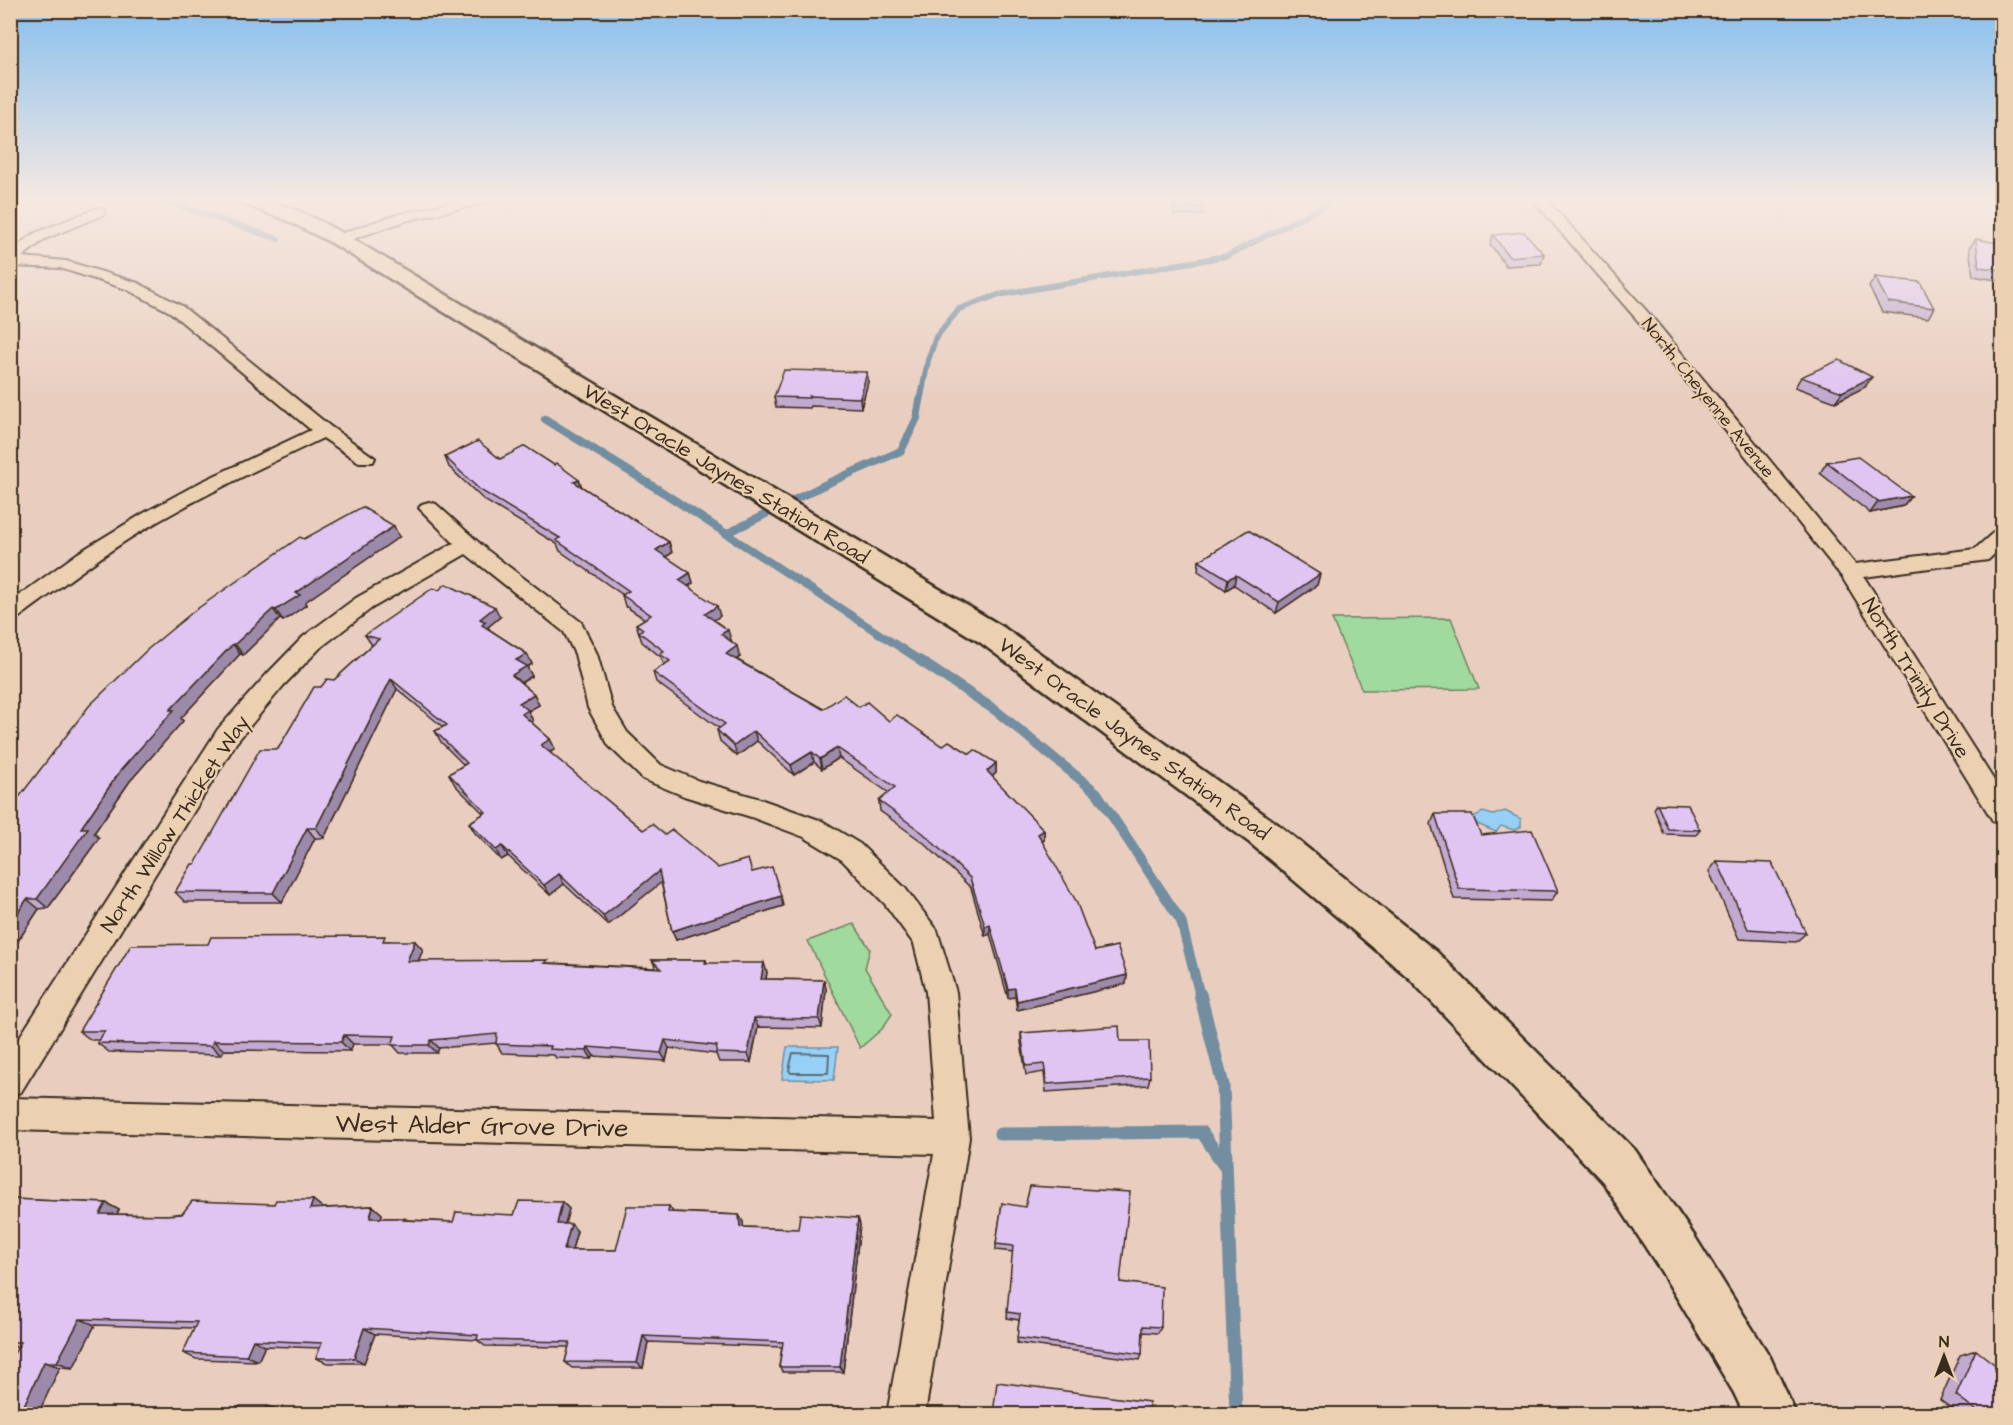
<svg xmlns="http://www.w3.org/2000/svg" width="2013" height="1425" font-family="'Architects Daughter',sans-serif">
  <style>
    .green { fill: #a0da9f; stroke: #6e825e; stroke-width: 1.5 }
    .water { fill: #96d0f6; stroke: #728ea0; stroke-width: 1.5 }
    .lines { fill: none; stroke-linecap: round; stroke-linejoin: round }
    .shore { stroke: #5f6c74; stroke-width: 2 }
    .stream-far3 { stroke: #728ea0; stroke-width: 6 }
    .stream-far2 { stroke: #728ea0; stroke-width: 8 }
    .stream-far1 { stroke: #728ea0; stroke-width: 10 }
    .stream { stroke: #728ea0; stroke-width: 13 }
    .street-casing { stroke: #3b2a1e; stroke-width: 4 }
    .secondary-casing { stroke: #3b2a1e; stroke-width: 5 }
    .street { fill: #ebd0b2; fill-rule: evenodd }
    .secondary { fill: #ebd0b2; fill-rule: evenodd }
    .wall { fill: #c1a9d0; stroke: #3b2a1e; stroke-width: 1.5 }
    .shaded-wall { fill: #9d89a9; stroke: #3b2a1e; stroke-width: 1.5 }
    .building { fill: #e0c4f2; stroke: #3b2a1e; stroke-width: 1.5 }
    .labels { text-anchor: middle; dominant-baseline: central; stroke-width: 4.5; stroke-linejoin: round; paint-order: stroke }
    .far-street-label { font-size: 18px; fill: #3b2a1e; stroke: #ebd0b2 }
    .street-label { font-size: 21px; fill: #3b2a1e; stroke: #ebd0b2 }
    .near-street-label { font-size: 26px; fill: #3b2a1e; stroke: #ebd0b2 }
  </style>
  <rect width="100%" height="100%" fill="#e9cebf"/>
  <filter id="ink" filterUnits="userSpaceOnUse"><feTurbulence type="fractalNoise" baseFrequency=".0167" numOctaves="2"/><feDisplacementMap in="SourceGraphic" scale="12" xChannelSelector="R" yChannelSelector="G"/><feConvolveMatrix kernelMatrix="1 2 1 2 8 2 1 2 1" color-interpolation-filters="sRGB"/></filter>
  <g filter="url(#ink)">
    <!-- green -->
    <g class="green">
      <path d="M1451,618l28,71 -117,1 -30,-71z"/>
      <path d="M854,924l16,25 -5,19 27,46 -10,15 -22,19 -52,-107z"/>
    </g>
    <!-- water -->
    <g class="water">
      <path d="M1505,811l16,8v8l-7,3 -13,-4 -5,6 -19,-8 -4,-7 10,-5 10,3z"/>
      <path d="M787,1047h51l-4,33 -52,-1z"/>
    </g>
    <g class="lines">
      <!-- shore -->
      <path class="shore" d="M793,1053l36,1 -1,19h-37l-2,-3z"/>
      <!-- stream-far3 -->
      <g class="stream-far3">
        <path d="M162,200l116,39"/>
        <path d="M920,402l8,-42 8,-23 23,-28 39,-14 229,-39 108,-56"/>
      </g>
      <!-- stream-far2 -->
      <g class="stream-far2">
        <path d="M545,419l119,74 257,168"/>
        <path d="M726,534l102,-51 73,-32 16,-33 3,-18"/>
      </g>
      <!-- stream-far1 -->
      <path class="stream-far1" d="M919,660l76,50 102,83 84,128 19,75"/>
      <!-- stream -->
      <g class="stream">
        <path d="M1200,994l23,91 13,329"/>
        <path d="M1000,1134l202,-2 23,35"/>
      </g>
      <defs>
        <g id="street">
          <path d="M463,200h23l-2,3 -79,18 -61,21 -5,1 -7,-4 2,-3 62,-21z"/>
          <path d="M1533,200h14l104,116 204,248 120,-15 20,-18 7,-1v17l-14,13 -124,17 138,216v31l-9,-3 -151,-244 -203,-255z"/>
          <path d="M98,208l5,1 2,3 -2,3 -58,24 -23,18 44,4 72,22 44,23 149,121 44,31 -2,4h-14l-36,-24c-65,31 -131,62 -193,100 -39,25 -75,53 -112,80l-8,2v-18l68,-49 66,-40 57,-31 110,-52 -141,-118 -44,-23 -66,-21 -50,-2v-15l25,-18z"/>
          <path d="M429,502l7,2 51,46 94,72 16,32 15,53 15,25 34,33 38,16 58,17 65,23 38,23 45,44 32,42 19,62 13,146 -44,276h-38l47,-260 -924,-24v-32l926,23 -10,-129 -12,-48 -29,-40 -43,-44 -38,-23 -53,-20 -67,-21 -41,-17 -34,-33 -21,-38 -13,-54 -11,-22 -98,-78 -94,54 -52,40 -37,38 -47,57 -215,349 -11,4v-44l208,-323 49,-55 37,-38 52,-38 98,-55 -35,-35 3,-4z"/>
        </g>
        <path id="secondary" d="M240,200c38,-4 73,18 106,35l657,392 273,196 161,129 198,198 60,87 75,120 26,57h-52l-10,-21 -73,-122 -58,-89 -194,-204 -159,-135 -269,-200 -649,-400 -46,-23 -43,-16z"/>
      </defs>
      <!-- street casing -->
      <use href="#street" class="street-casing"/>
      <!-- secondary casing -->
      <use href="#secondary" class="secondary-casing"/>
      <!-- street -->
      <use href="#street" class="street"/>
      <!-- secondary -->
      <use href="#secondary" class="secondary"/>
    </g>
    <!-- wall -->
    <g class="wall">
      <path d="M1172,200h29l2,7 -1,8h-28z"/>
      <path d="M1493,235l51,19 -3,10 -35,2 -16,-22z"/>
      <path d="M1976,239l26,5v37l-29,-5 -4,-28z"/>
      <path d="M1875,277l59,31 -6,10 -46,-6 -13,-25z"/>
      <path d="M867,372l1,10 -7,26 -50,-2 -1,2 -34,-1 -2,-10z"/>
      <path d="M1801,377l64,10 -30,15 -40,-15z"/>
      <path d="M445,457l55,2 54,6 25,15 3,7 87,55 3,11 -6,4 24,16 3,10 -5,3 32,30 -6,4 17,20 9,17 -4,2 87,50 36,-2 83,39 54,17v10l-4,4 52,53v10l-2,2 53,109 32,24 -1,9 -109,26 -2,-13 -7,1 -18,-64 -5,2 -14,-48 -47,-45 -44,-32 -1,-10 10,-8 -50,-35 -17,11 -8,-7 -20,13 -37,-34 -20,15 -17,-15 -3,-11 2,-2 -63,-46 -3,-10 11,-7 -3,-8 -19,-15 -6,-18 9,-5 -20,-13 -3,-11h1l-63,-44 -3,-7 -73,-44 -35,-33z"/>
      <path d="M1827,462l84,34 -8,10 -33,7 -50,-40z"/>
      <path d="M399,537l-94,65 1,3 -23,16 -3,-2 -37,36 -3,-1 -59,64 2,3 -53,60 -36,52 5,5 -51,70 -9,1 -29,44v-144l294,-270z"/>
      <path d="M1199,561l121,13 -3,11 -41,28 -42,-28 -8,5 -28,-19z"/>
      <path d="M500,617l-12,10 2,3 37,24 5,10 -5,3 5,9 -11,7 13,11 5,11 -11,6 5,10 -2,1 19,17 5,10 -5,4 93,77 22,5 53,33 34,4 31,34 -107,34 -4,-9 -11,-49 -53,43 -44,-41 -14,11 -42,-39 -7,4 -26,-27 -6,-10 15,-9 -29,-29 -6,-11 15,-9 -23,-23 -6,-11 8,-4 -46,-38 -73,149h-9l-33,64h-97l-10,-10 146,-205 13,-7 38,-35 -7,-10z"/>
      <path d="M1657,804l43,26 -4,5 -32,-1 -10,-25z"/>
      <path d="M1435,814l46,21 77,56 -7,10 -97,-2 -23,-75z"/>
      <path d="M1717,861l89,72 -10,9 -57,-3 -30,-68z"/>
      <path d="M389,941l34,9 -5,11 132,2 106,5 -4,-8h54l1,3 60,9 -1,7 58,1 2,9 -4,39 -64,-1 -7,35h-32l-3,-8 -47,-6 -3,13 -72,-5 -2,3 -36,-1 -2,-3 -52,-2 -6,-10 -57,5 -2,5h-37l-8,-9h-39l-3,7 -126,-1 -3,5 -112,-3 -12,-9 3,-3h-9l-12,-9 129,-87z"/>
      <path d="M1021,1033l99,8 30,36 -2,8 -102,7 -2,-20 -18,3 -5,-33z"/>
      <path d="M10,1199l96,4 13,7 -3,4 50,1 147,-15 10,8 50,-2 9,8 -1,4h23l4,2 45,2 61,-7 48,-13 7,7 -4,15 12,7 -5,19h44l53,-44 4,6 66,3 4,7v5l55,2 60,-11 2,7 -17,147h-60l-4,-5 3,-20 -134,-5 -5,26h-71l-7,-6 4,-15 -84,-1 -8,-6 -102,-6 -11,29h-37l-11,-5 4,-10 -55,-2 -7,15 -62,-2 -13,-6 12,-25 -100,-3 -22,43 -13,-1 -22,47h-28l8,-67h-8z"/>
      <path d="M1002,1203l118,79 41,45 -3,6 -15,-1 -1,22 -2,6 -123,-17 2,-23 -12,-2 6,-66 -17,-2v-6z"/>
      <path d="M1976,1350l26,64h-43l-19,-14 20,-45z"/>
    </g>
    <!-- shaded-wall -->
    <g class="shaded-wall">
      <path d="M867,372l1,10 -7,26 -1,-10z"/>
      <path d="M1872,377l-7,10 -30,15 7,-10z"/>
      <path d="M579,480l4,10 -9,-8z"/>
      <path d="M1911,496l-8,10 -33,7 8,-11z"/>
      <path d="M394,526l5,11 -94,65 1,3 -23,16 -7,-11 20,-17z"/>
      <path d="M669,542l3,11 -13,8 -3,-11z"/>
      <path d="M690,573l3,10 -11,7 -3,-10z"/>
      <path d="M1320,574l-3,11 -41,28 3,-11z"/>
      <path d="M1236,575l-2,10 -8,5 2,-11z"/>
      <path d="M717,606l3,10 -12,8 -3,-10z"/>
      <path d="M495,607l5,10 -12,10 3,6 -9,-8 -2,-6z"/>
      <path d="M273,609l7,10 -37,36 -8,-11z"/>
      <path d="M728,630l3,10 -7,5 -3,-11z"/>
      <path d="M233,644l7,10 -59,64 2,3 -53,60 -36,52 5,5 -51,70 -11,-9 44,-71 39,-57 50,-61z"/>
      <path d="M737,646l3,11 -11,7 -3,-10z"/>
      <path d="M527,654l5,10 -5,3 5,9 -15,9 -5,-10 4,-15z"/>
      <path d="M391,679l6,10 -73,149 -8,-10z"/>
      <path d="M534,694l5,11 -11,6 5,10 -6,4 -5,-11 -3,-11z"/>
      <path d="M754,731l3,10 -20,15 -3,-10z"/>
      <path d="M550,739l5,10 -9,6 -5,-10z"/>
      <path d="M837,748l2,10 -17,11 -2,-10z"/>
      <path d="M812,752l2,10 -20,13 -3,-10z"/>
      <path d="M996,763v10l-9,8v-10z"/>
      <path d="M307,828l8,10 -33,64 -9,-9z"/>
      <path d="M1044,830v10l-7,4 1,-10z"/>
      <path d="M502,846l6,10 -7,4 -5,-10z"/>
      <path d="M659,871l4,10 -55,44 -5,-9z"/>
      <path d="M559,874l5,10 -14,11 -6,-10z"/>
      <path d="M781,896l2,10 -107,34 -4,-9z"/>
      <path d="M27,899l12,10 -29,44v-29z"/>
      <path d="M990,925v9l-5,2v-10z"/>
      <path d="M415,941l8,9 -9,20 -7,-9z"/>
      <path d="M10,954l6,4 -6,10z"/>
      <path d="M764,963l3,9 -3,16 -3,-9z"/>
      <path d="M1127,975l-1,9 -109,26v-9z"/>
      <path d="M824,980l2,9 -4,39 -3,-9z"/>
      <path d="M1015,988v9l-7,1v-9z"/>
      <path d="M754,1018l4,9 -7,35 -3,-8z"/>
      <path d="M344,1035l9,9 -3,7 -9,-9z"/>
      <path d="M431,1040l8,8 -2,5 -8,-8z"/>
      <path d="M665,1040l4,8 -3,13 -5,-8z"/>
      <path d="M213,1041l11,9 -3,5 -10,-9z"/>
      <path d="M588,1047l6,9 -2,3 -5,-8z"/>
      <path d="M313,1200l10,8 -3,8 -10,-7z"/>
      <path d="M562,1202l7,7 -6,22 -6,-7z"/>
      <path d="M106,1203l13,7 -6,11 -13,-7z"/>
      <path d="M373,1206l9,8 -2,11 -10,-7z"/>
      <path d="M739,1215l4,7 1,12 -4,-7z"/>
      <path d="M858,1218l2,7 -17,147 -3,-5z"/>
      <path d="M571,1224l6,7 -7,26 -6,-7z"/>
      <path d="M80,1319l15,6 -22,43 -16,-6z"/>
      <path d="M364,1328l11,6 -11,29 -10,-5z"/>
      <path d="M643,1336l5,6 -5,26 -6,-5z"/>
      <path d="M253,1340l12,6 -7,15 -12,-5z"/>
      <path d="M44,1362l16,5 -22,47h-18z"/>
      <path d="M267,1406l12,4 -2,4h-14z"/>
    </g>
    <!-- building -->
    <g class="building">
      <path d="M1174,200h27l2,7h-28z"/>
      <path d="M1524,232l20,22 -35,3 -16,-22z"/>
      <path d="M1976,239l26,5v26l-23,-3z"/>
      <path d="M1875,277l45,5 14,26 -46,-6z"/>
      <path d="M1839,360l33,17 -30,15 -41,-15z"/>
      <path d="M784,370l83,2 -7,26 -51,-2v2l-35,-1z"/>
      <path d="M478,441l22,18 25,-13 29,19 2,-2 23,17 -5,2 95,60 -13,8 34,23 -11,7 38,26 -12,8 23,16 -7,4 16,12 -11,8 97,55 21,-14 15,12 8,-5 22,19 8,-6 45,31 7,-5 21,13 5,-4 21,13 -9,8 57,59 -6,4 38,67 19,50 22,-5 10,29 -110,26 -2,-13 -7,1 -18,-64 -5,1 -15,-48 -47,-45 -44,-32 16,-14 -58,-39 -17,11 -8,-7 -21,13 -37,-34 -20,15 -17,-16 8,-6 -72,-52 17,-11 -10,-7 4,-3 -25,-19 4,-3 -7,-5 15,-9 -29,-20 7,-4 -73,-51 4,-2 -80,-48 -35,-33z"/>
      <path d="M1858,457l53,39 -33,6 -51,-40z"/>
      <path d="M362,507l32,19 -98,67 4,2 -24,15 -3,-1 -38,35h-2l-63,66h4l-54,61 -39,57h7l-51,71h-10l-17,25v-115l79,-103 59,-57 46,-38 106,-74 4,2z"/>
      <path d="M1248,530l72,44 -41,28 -43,-27 -8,4 -29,-18z"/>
      <path d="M446,584l49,23 -15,12 6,3 -4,3 45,29 -11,6 11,6 -15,9 22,19 -15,9 9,7 -6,4 28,25 -9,6 102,85 9,-6 13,11 7,-5 46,38 30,-9 4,13 20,-5 9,29 -109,35 -13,-60 -56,45 -44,-42 -15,11 -42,-39 -6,4 -27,-27 17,-11 -37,-38 18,-11 -32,-32 12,-6 -56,-46 -75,149h-9l-34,65 -98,-1 17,-28h3l65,-115h18l36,-62h7l6,-8 7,1 45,-41 -14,-4 68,-47 6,2z"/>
      <path d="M1657,804l31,1 12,25 -32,-1z"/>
      <path d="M1435,814h37l9,21 51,-5 26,61 -99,-2z"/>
      <path d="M1717,861l55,2 34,70 -58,-4z"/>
      <path d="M385,936l-2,5h32l-8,20 141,-1 -4,3 117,6 -9,-9h54l-1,3h59l-3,16 63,1 -5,39 -65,-1 -6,36 -32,-1 1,-7 -52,-6 -4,13 -73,-6 -1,4 -37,-2 1,-3 -55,-2 1,-10 -66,6 -2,5h-37l3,-9 -51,-1 -3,7 -128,-1 -2,5 -114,-3 8,-12h-26l52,-86 77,-1 3,-7z"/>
      <path d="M1119,1026l1,15h29l1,36 -103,7 -3,-20 -18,2 -5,-33z"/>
      <path d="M1030,1186l100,6 -10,90 42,5 -1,40 -18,-1 -1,28 -125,-16 3,-24 -13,-2 6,-66 -17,-2 6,-41 23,4z"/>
      <path d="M10,1199l96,4 -6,11 66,1 16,-1 10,-13 82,3 2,-4h37l-3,9 63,-3 -3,12h34l-1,2 50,2 3,-10 58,3 5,-14 43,1 -5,22h14l-7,26h52l11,-44h42l-1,6 71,3 1,12 58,2 2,-15 58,4 -18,149h-61l4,-25 -140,-6 -6,27 -72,-1 5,-20 -93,-2 1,-5 -114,-7 -10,30h-38l6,-15 -69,-3 -7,16 -63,-3 14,-31 -117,-3 -23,43h-13l-24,52h-10v-54l11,-18h-11z"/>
      <path d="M1976,1350l26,20v44h-21l-25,-19z"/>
      <path d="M997,1382l152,20v12h-156z"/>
      <path d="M240,1406h27l-4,8h-26z"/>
    </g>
  </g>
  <!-- sky -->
  <linearGradient id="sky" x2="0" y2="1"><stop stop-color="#87bfee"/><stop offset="0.5" stop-color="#f5e9e2"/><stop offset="1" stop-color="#f5e9e2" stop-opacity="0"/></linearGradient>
  <rect width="2013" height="399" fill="url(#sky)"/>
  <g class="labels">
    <!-- far-street labels -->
    <g class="far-street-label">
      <text transform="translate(1708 398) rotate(51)">North Cheyenne Avenue</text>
    </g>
    <!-- street labels -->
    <g class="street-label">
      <text transform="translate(726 474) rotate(31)">West Oracle Jaynes Station Road</text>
      <text transform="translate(1916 678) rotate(58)">North Trinity Drive</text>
      <text transform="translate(1134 739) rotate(36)">West Oracle Jaynes Station Road</text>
      <text transform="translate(175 824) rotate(-57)">North Willow Thicket Way</text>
    </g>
    <!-- near-street labels -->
    <g class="near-street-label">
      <text transform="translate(482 1126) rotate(1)">West Alder Grove Drive</text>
    </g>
  </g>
  <!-- margin -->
  <rect width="2013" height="1425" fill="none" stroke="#ebd0b2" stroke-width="36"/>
  <rect x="18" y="18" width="1977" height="1389" fill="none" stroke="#3b2a1e" stroke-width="2" filter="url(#ink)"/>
  <!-- north arrow -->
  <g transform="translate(1944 1356)" stroke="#ebd0b2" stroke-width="4.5" paint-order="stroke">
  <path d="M0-4.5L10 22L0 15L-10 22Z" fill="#3b2a1e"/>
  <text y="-9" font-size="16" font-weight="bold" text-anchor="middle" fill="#3b2a1e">N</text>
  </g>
</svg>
